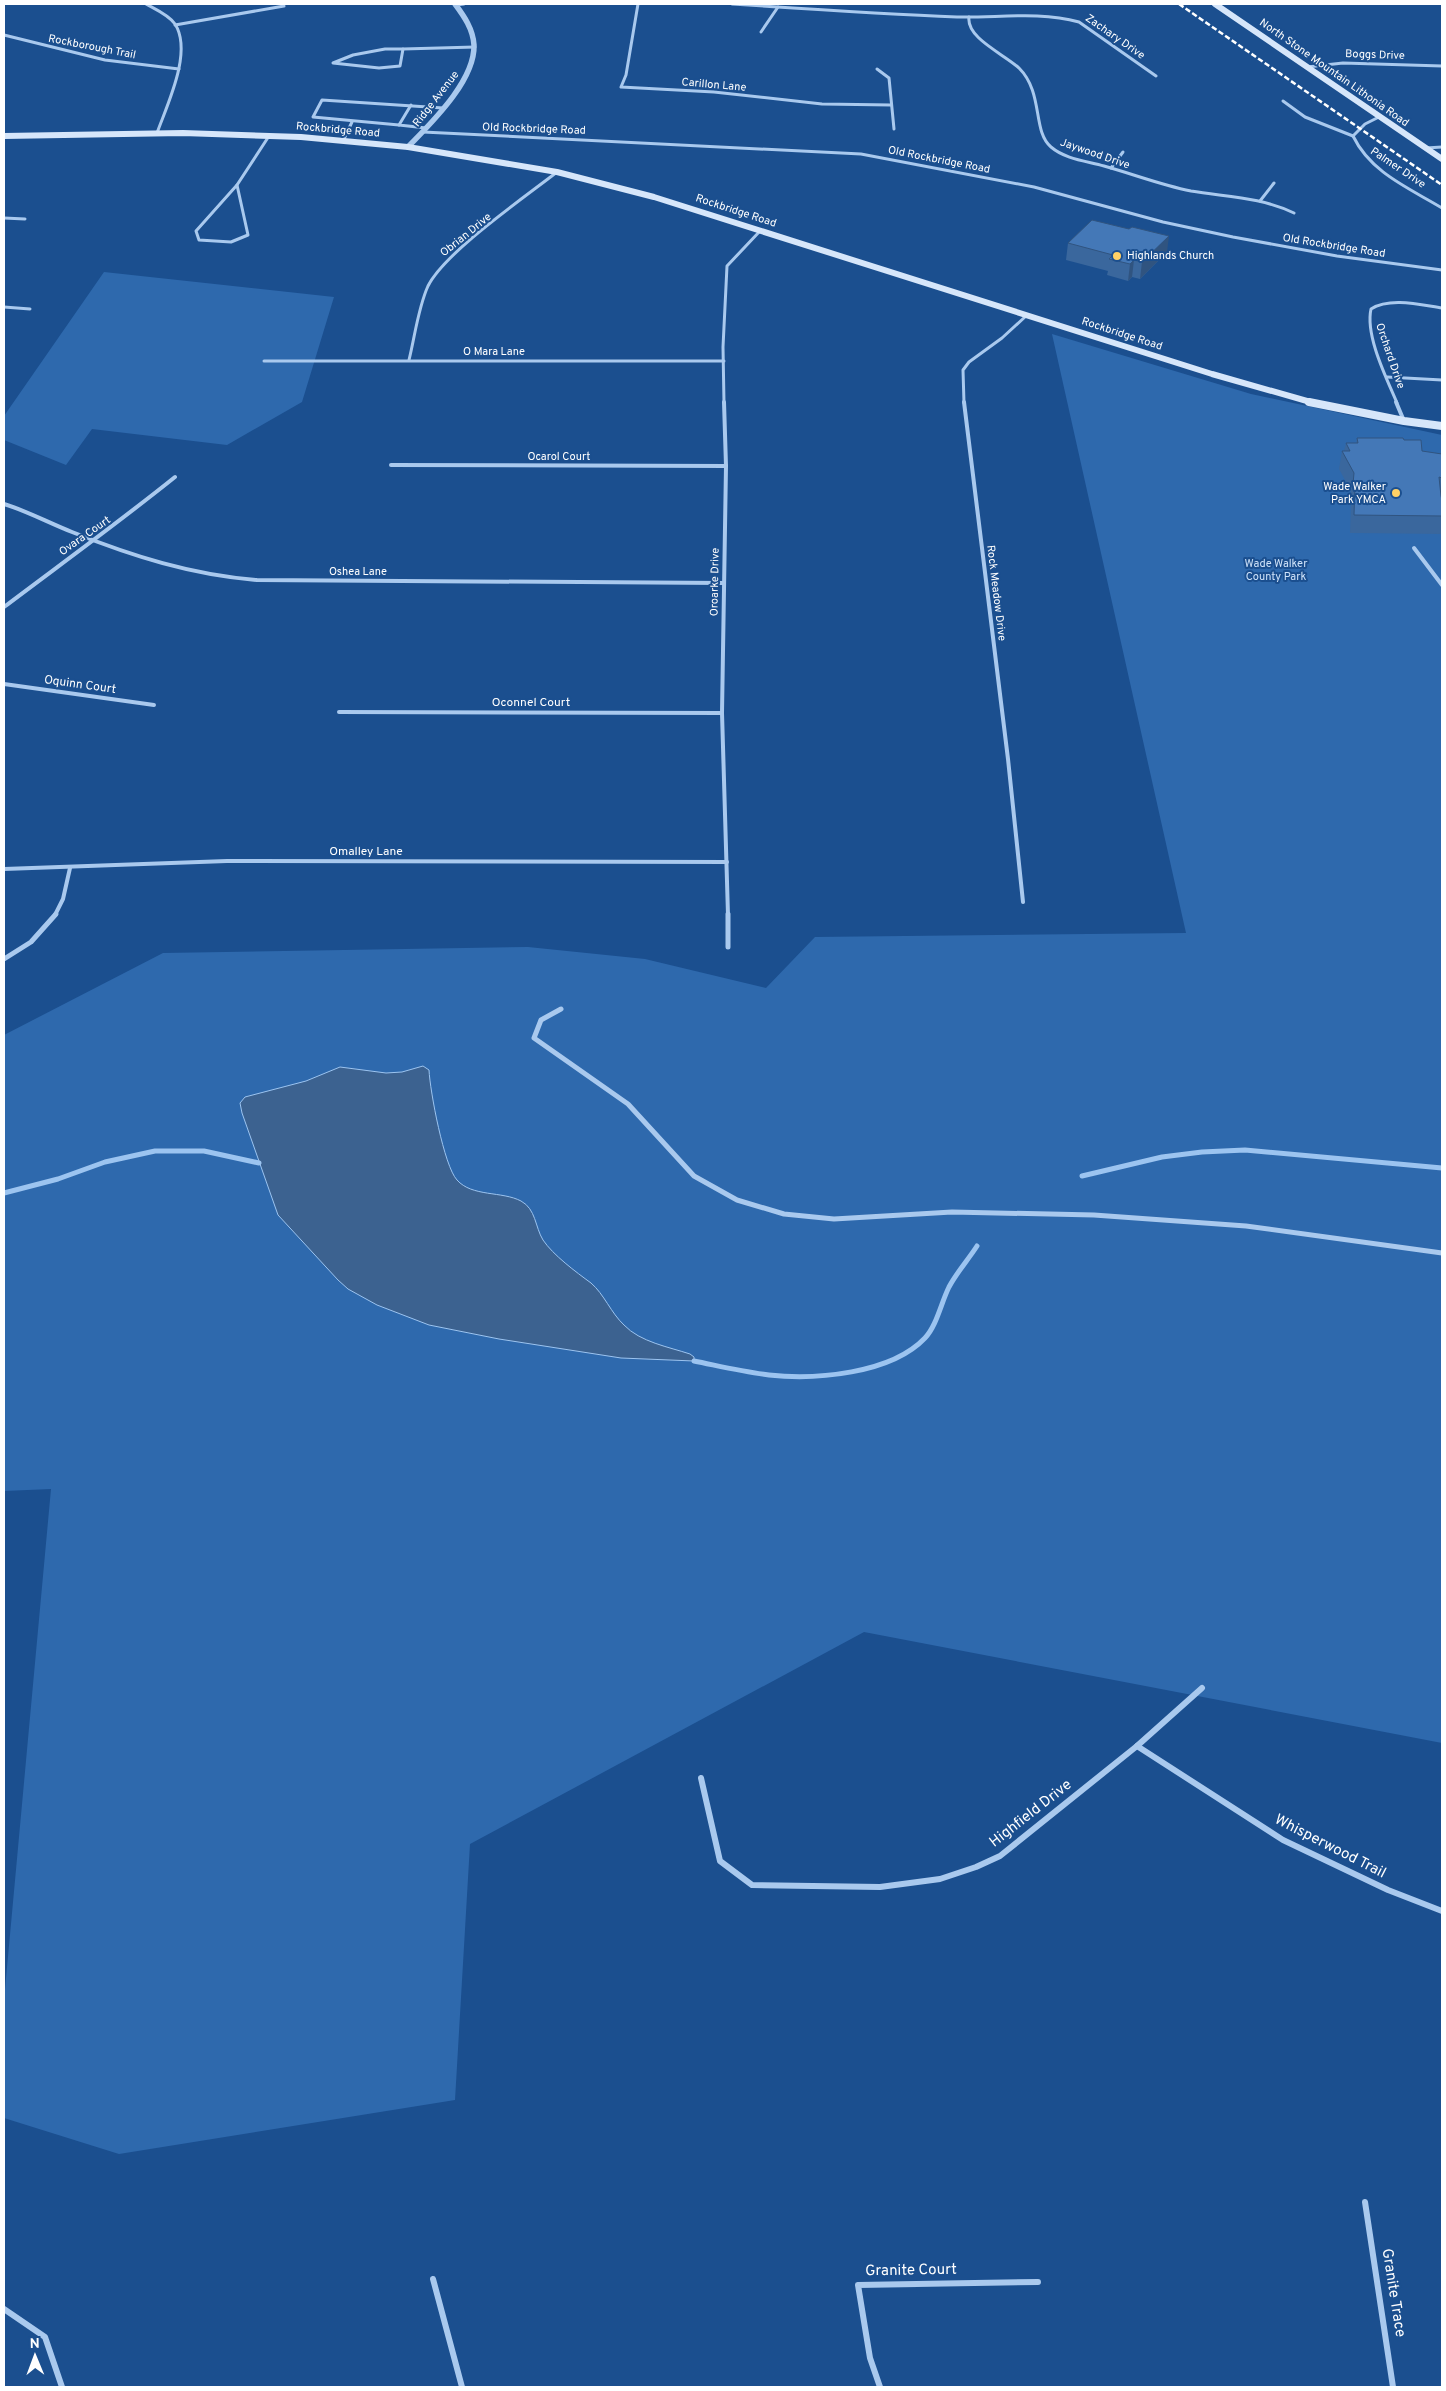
<svg xmlns="http://www.w3.org/2000/svg" width="1446" height="2391" font-family="Overpass,sans-serif">
  <style>
    .green { fill: #2e69ad }
    .water { fill: #3c6290; stroke: #9cc4f0 }
    .lines { fill: none; stroke-linecap: round; stroke-linejoin: round }
    .stream { stroke: #9cc4f0; stroke-width: 5 }
    .minor-far3 { stroke: #a9c9ee; stroke-width: 3 }
    .minor-far2 { stroke: #a9c9ee; stroke-width: 4 }
    .minor-far1 { stroke: #a9c9ee; stroke-width: 5 }
    .minor { stroke: #a9c9ee; stroke-width: 6 }
    .tertiary { stroke: #a9c9ee; stroke-width: 5.5 }
    .secondary-far1 { stroke: #d6e6fa; stroke-width: 6 }
    .secondary { stroke: #d6e6fa; stroke-width: 8 }
    .rail { stroke: #fff; stroke-width: 2.5; stroke-dasharray: 5.5 2.5; stroke-linecap: butt }
    .wall { fill: #3a679d }
    .shaded-wall { fill: #305480 }
    .building { fill: #4478b7; stroke: #305480 }
    .poi-dot { fill: #ffd166; stroke: #1b4f8f; stroke-width: 2 }
    .labels { text-anchor: middle; dominant-baseline: central; stroke-width: 4; stroke-linejoin: round; paint-order: stroke }
    .far-street-label { font-size: 11px; fill: #fff; stroke: #1b4f8f }
    .far-poi-label { font-size: 11px; fill: #fff; stroke: #1b4f8f; text-anchor: start }
    .far-park-label { font-size: 11px; fill: #cfe3fa; stroke: #1b4f8f }
    .street-label { font-size: 12px; fill: #fff; stroke: #1b4f8f }
    .near-street-label { font-size: 15px; fill: #fff; stroke: #1b4f8f }
  </style>
  <rect width="100%" height="100%" fill="#1b4f8f"/>
  <!-- green -->
  <g class="green">
    <path d="M104,272l230,25 -32,105 -75,43 -135,-16 -26,36 -62,-25v-24z"/>
    <path d="M1052,334l199,60 191,41v1308l-578,-111 -394,212 -15,256 -336,54 -115,-36v-118l47,-511 -47,2v-456l159,-82 365,-6 117,12 121,29 49,-51 371,-4z"/>
  </g>
  <!-- water -->
  <path class="water" d="M423,1066l6,4c1,21 15,96 28,110 15,17 45,11 64,21 15,8 14,26 22,39 10,15 33,32 48,43 13,11 20,30 33,42 16,17 45,22 66,29l4,3v4l-73,-3 -122,-19 -70,-14 -52,-20 -29,-16 -10,-9 -60,-65 -36,-102 -2,-10 5,-6 61,-16 34,-14 46,6 16,-1z"/>
  <g class="lines">
    <!-- stream -->
    <g class="stream">
      <path d="M1082,1176l80,-19 40,-5 43,-2 197,18"/>
      <path d="M4,1193l54,-14 47,-17 50,-11h49l55,12"/>
      <path d="M694,1361c25,5 50,11 75,14 46,5 122,-1 156,-37 12,-13 16,-35 24,-51 8,-15 19,-27 28,-41"/>
    </g>
    <!-- minor-far3 -->
    <g class="minor-far3">
      <path d="M146,4c9,5 23,11 29,20 18,28 -8,81 -18,109"/>
      <path d="M638,4l-12,71 -5,12 93,5 108,12 69,1"/>
      <path d="M732,4c75,5 150,10 225,13 41,1 82,-6 122,5l77,54"/>
      <path d="M456,5l8,-1"/>
      <path d="M969,17c-3,21 35,37 50,51 25,25 13,63 32,79 14,12 35,14 53,19 29,8 57,19 87,25 35,6 70,6 103,22"/>
      <path d="M175,25l109,-19"/>
      <path d="M761,32l17,-25"/>
      <path d="M4,35l101,25 74,9"/>
      <path d="M385,49h18l-3,17 -21,2 -46,-5 20,-8z"/>
      <path d="M403,49l72,-2"/>
      <path d="M1307,67l36,-4 99,3"/>
      <path d="M877,69l12,9 5,51"/>
      <path d="M1283,101l22,16 48,19"/>
      <path d="M411,105l-12,20 27,3"/>
      <path d="M399,125l-86,-8 9,-17 121,8"/>
      <path d="M423,132l438,22 173,33 129,35 70,15 104,19 105,14"/>
      <path d="M1353,136c18,37 56,52 89,72"/>
      <path d="M1353,136l12,-12 14,-7"/>
      <path d="M343,141l9,-19"/>
      <path d="M1426,148l16,-1"/>
      <path d="M1111,168l12,-16"/>
      <path d="M237,185l11,50 -17,7 -32,-2 -3,-9z"/>
      <path d="M237,185l32,-49"/>
      <path d="M1260,201l14,-18"/>
      <path d="M4,218l21,1"/>
      <path d="M4,307l26,2"/>
      <path d="M409,360c6,-24 9,-52 19,-74 17,-34 97,-89 129,-114"/>
      <path d="M264,361h460"/>
      <path d="M1387,377l55,3"/>
      <path d="M724,403l-1,-56 4,-81 33,-35"/>
      <path d="M964,403l-1,-33 6,-8 33,-24 24,-22"/>
      <path d="M1397,403c-10,-24 -32,-67 -26,-94 19,-12 50,-4 71,-1"/>
    </g>
    <!-- minor-far2 -->
    <g class="minor-far2">
      <path d="M724,402l2,64 -4,247 6,202"/>
      <path d="M964,402l44,357 15,143"/>
      <path d="M1396,402l8,19"/>
      <path d="M391,465l335,1"/>
      <path d="M4,504c23,7 45,19 68,28 60,24 120,43 185,48l467,3"/>
      <path d="M1414,548l28,37"/>
      <path d="M4,607c57,-43 115,-85 171,-130"/>
      <path d="M4,684l150,21"/>
      <path d="M339,712l383,1"/>
      <path d="M4,869l223,-8 500,1"/>
      <path d="M55,915l8,-16 7,-31"/>
    </g>
    <!-- minor-far1 -->
    <g class="minor-far1">
      <path d="M728,914v33"/>
      <path d="M4,959l27,-17 25,-28"/>
      <path d="M561,1009l-20,11 -7,18 94,66 66,72 43,24 47,14 50,5 118,-7 142,3 152,11 196,27"/>
    </g>
    <!-- minor -->
    <g class="minor">
      <path d="M1137,1746l146,94 105,50 54,21"/>
      <path d="M701,1778l19,83 32,24 128,2 60,-8 36,-12 24,-11 137,-110 65,-58"/>
      <path d="M1365,2202l28,185"/>
      <path d="M433,2279l29,108"/>
      <path d="M4,2309l41,28 17,50"/>
      <path d="M880,2387l-10,-29 -12,-73 180,-3"/>
    </g>
    <!-- tertiary -->
    <path class="tertiary" d="M408,147c23,-24 67,-66 66,-102 -1,-16 -10,-29 -19,-41"/>
    <!-- secondary-far1 -->
    <g class="secondary-far1">
      <path d="M1215,4l227,155"/>
      <path d="M4,136l179,-3 118,4 107,10 149,25 97,25 558,177 102,29"/>
    </g>
    <!-- secondary -->
    <path class="secondary" d="M1309,402l95,19 38,5"/>
    <!-- rail -->
    <path class="rail" d="M1179,4l263,181"/>
  </g>
  <!-- wall -->
  <g class="wall">
    <path d="M1129,229l38,23 -27,27 -8,-2 -4,4 -21,-6 1,-4 -42,-11 2,-17z"/>
    <path d="M1357,438l47,2 18,11 20,3v42l-1,-1 1,5v34l-92,-1 1,-31h-2l2,-11 -12,-22 3,-18h2l2,-8h10z"/>
  </g>
  <!-- shaded-wall -->
  <g class="shaded-wall">
    <path d="M1169,236l-2,16 -27,27 2,-17z"/>
    <path d="M1134,260l-2,17 -4,4 2,-17z"/>
  </g>
  <!-- building -->
  <g class="building">
    <path d="M1092,220l37,9 3,-2 37,9 -27,26 -8,-2 -4,4 -21,-5 4,-4 -45,-12z"/>
    <path d="M1357,438h46l1,2h17l1,11 20,3v24l-3,-1 2,19 1,4v16l-88,-1 1,-30 -2,-1 1,-11 -12,-22h8l-4,-8h12z"/>
  </g>
  <!-- markers -->
  <g class="poi-dot">
    <circle cx="1117" cy="256" r="5"/>
    <circle cx="1396" cy="493" r="5"/>
  </g>
  <g class="labels">
    <!-- far-street labels -->
    <g class="far-street-label">
      <text transform="translate(1115 37) rotate(35)">Zachary Drive</text>
      <text transform="translate(92 47) rotate(11)">Rockborough Trail</text>
      <text transform="translate(1375 55) rotate(2)">Boggs Drive</text>
      <text transform="translate(1334 73) rotate(35)">North Stone Mountain Lithonia Road</text>
      <text transform="translate(714 85) rotate(5)">Carillon Lane</text>
      <text transform="translate(436 99) rotate(-52)">Ridge Avenue</text>
      <text transform="translate(534 129) rotate(2)">Old Rockbridge Road</text>
      <text transform="translate(338 130) rotate(5)">Rockbridge Road</text>
      <text transform="translate(1095 154) rotate(19)">Jaywood Drive</text>
      <text transform="translate(939 160) rotate(11)">Old Rockbridge Road</text>
      <text transform="translate(1398 168) rotate(34)">Palmer Drive</text>
      <text transform="translate(736 211) rotate(18)">Rockbridge Road</text>
      <text transform="translate(466 235) rotate(-39)">Obrian Drive</text>
      <text transform="translate(1334 246) rotate(9)">Old Rockbridge Road</text>
      <text transform="translate(1122 334) rotate(18)">Rockbridge Road</text>
      <text x="494" y="352">O Mara Lane</text>
      <text transform="translate(1390 356) rotate(71)">Orchard Drive</text>
      <text x="559" y="457">Ocarol Court</text>
      <text transform="translate(85 536) rotate(-35)">Ovara Court</text>
      <text x="358" y="572">Oshea Lane</text>
      <text transform="translate(715 582) rotate(-89)">Oroarke Drive</text>
      <text transform="translate(996 593) rotate(83)">Rock Meadow Drive</text>
    </g>
    <!-- far-poi labels -->
    <g class="far-poi-label">
      <text x="1127" y="256">Highlands Church</text>
      <text x="1386" y="487" text-anchor="end">Wade Walker<tspan x="1386" dy="13">Park YMCA</tspan></text>
    </g>
    <!-- far-park labels -->
    <g class="far-park-label">
      <text x="1276" y="564">Wade Walker<tspan x="1276" dy="13">County Park</tspan></text>
    </g>
    <!-- street labels -->
    <g class="street-label">
      <text transform="translate(80 685) rotate(8)">Oquinn Court</text>
      <text x="531" y="703">Oconnel Court</text>
      <text x="366" y="852">Omalley Lane</text>
    </g>
    <!-- near-street labels -->
    <g class="near-street-label">
      <text transform="translate(1031 1814) rotate(-38)">Highfield Drive</text>
      <text transform="translate(1330 1847) rotate(27)">Whisperwood Trail</text>
      <text transform="translate(911 2271) rotate(-1)">Granite Court</text>
      <text transform="translate(1393 2293) rotate(81)">Granite Trace</text>
    </g>
  </g>
  <!-- border -->
  <rect width="1446" height="2391" fill="none" stroke="#ffffff" stroke-width="10"/>
  <!-- north arrow -->
  <g transform="translate(35 2356) rotate(359)" stroke="#1b4f8f" stroke-width="4" paint-order="stroke">
  <path d="M0-4L9 19L0 12L-9 19Z" fill="#ffffff"/>
  <text y="-8" font-size="14" font-weight="bold" text-anchor="middle" fill="#ffffff">N</text>
  </g>
</svg>
